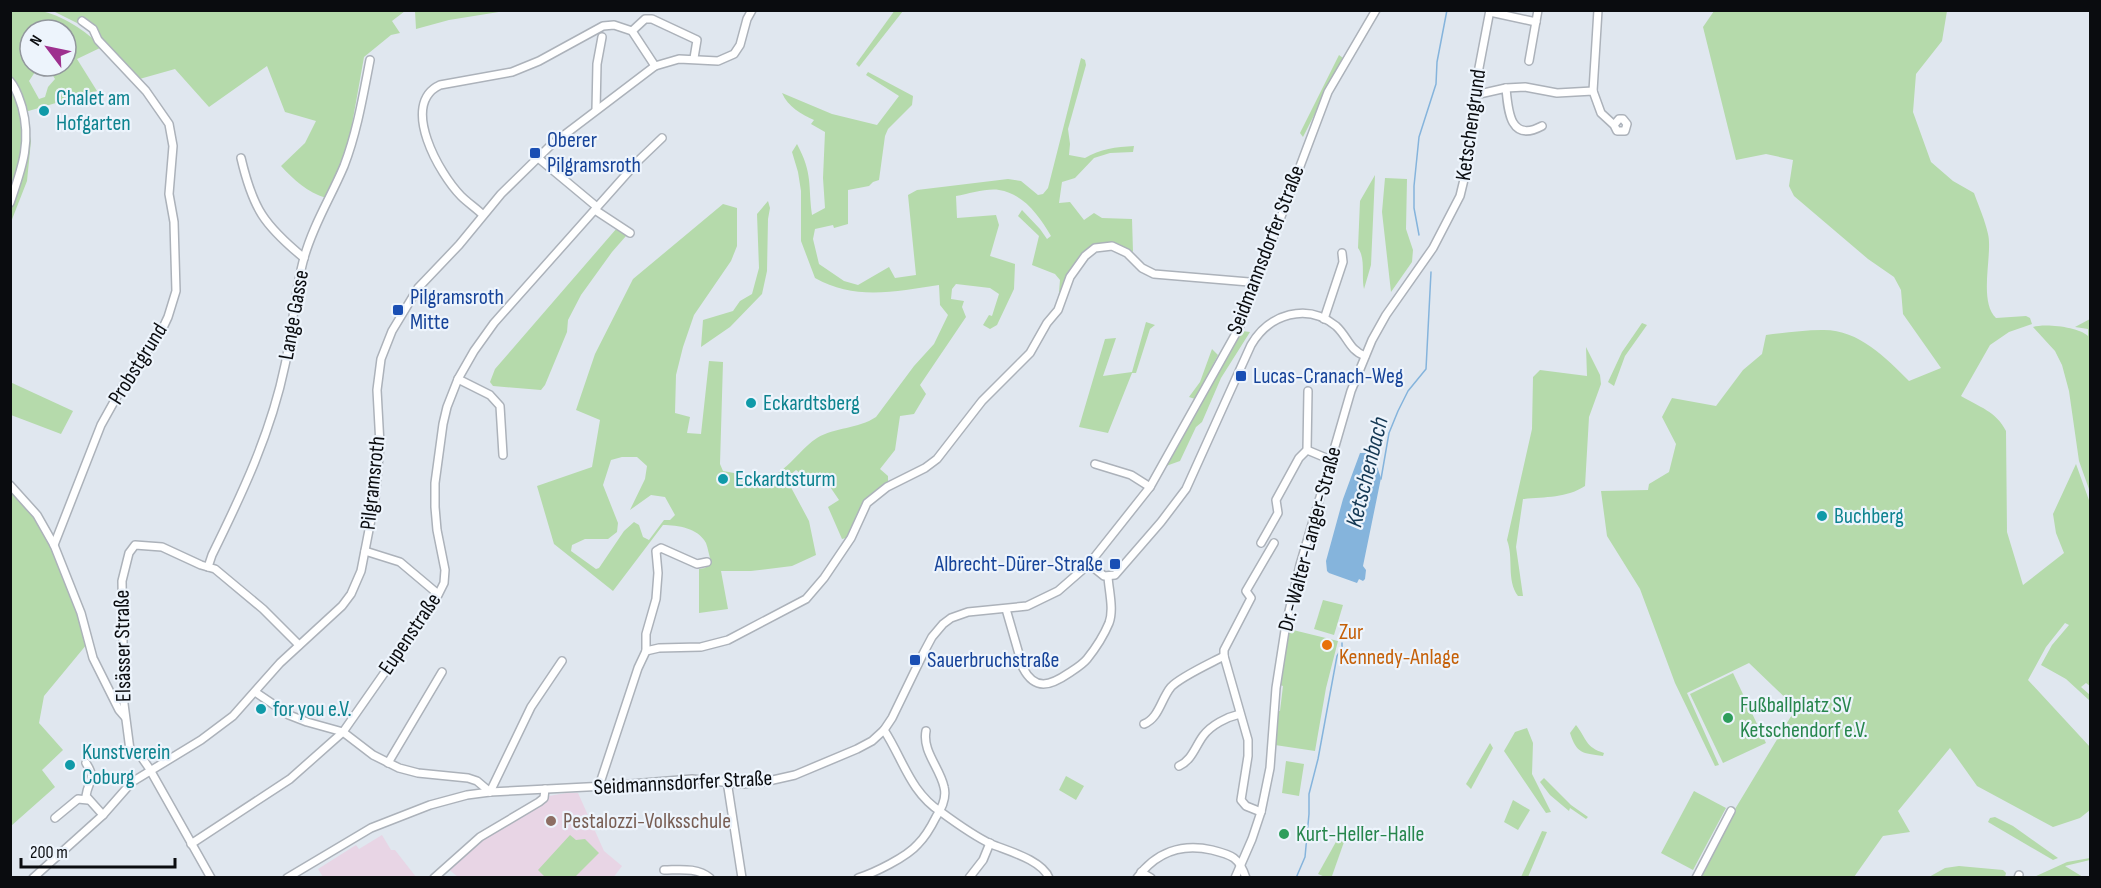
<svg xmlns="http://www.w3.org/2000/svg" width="2101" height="888" font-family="'Sofia Sans Condensed',sans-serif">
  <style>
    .education { fill: #e8d5e5 }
    .green { fill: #b5daab; fill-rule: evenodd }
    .water { fill: #85b4dc }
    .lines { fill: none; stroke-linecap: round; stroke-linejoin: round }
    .stream { stroke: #85b4dc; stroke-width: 1.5 }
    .minor-casing { stroke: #acb2ba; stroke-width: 10 }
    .minor { stroke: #fff; stroke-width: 7 }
    .culture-dot { fill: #0f9aa8; stroke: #edf4fc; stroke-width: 2 }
    .transit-dot { fill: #1a4fb4; stroke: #edf4fc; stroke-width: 2 }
    .food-dot { fill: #e8710a; stroke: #edf4fc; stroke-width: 2 }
    .leisure-dot { fill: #2e9e5b; stroke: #edf4fc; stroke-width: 2 }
    .education-dot { fill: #8d6e63; stroke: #edf4fc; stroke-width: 2 }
    .labels { text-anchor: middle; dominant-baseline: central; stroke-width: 4.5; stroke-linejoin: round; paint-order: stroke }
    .culture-label { font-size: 22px; fill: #0d838f; stroke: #edf4fc; text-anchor: start }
    .street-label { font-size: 22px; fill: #0a0c0f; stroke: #edf4fc }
    .transit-label { font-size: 22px; fill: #164399; stroke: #edf4fc; text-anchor: start }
    .food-label { font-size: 22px; fill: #c56008; stroke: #edf4fc; text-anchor: start }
    .leisure-label { font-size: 22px; fill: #27864d; stroke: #edf4fc; text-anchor: start }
    .education-label { font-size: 22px; fill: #785e54; stroke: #edf4fc; text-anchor: start }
    .water-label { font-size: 24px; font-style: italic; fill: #143853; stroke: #edf4fc }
  </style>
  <rect width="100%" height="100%" fill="#e0e7ef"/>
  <!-- education -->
  <g class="education">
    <path d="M566,793h12l26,58 18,15 -9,12 -155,-1 -11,-9 31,-27 66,-39 5,-6z"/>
    <path d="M382,835l9,15h4l21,27h-93l-5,-8 38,-24 3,4z"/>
  </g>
  <!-- green -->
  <g class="green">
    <path d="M895,10l8,1 -44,56 -3,-3z"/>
    <path d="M11,11c9,0 19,-2 29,0 21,3 47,21 62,36l-25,12 20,32 -72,21 6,29 -4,40 -16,41zM30,30h36v36h-19l8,13 -7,8 -3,10 -6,2 -10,-18 10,-15h-9z"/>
    <path d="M53,11h352l-13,10 8,12 -9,2 -27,22 -16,90 -22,51c-19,-6 -32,-18 -45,-32l24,-23 11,-22 -31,-9 -18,-46 -58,41 -34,-38 -39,11 -37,-40v-7l-9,-11 -8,-1 -1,4z"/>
    <path d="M415,11v-1l90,1 -56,9 -33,9z"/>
    <path d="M1714,11h233l-5,30 -26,33 -3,38 18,50 22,19 21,12c5,14 11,27 14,41 5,20 -10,67 8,84l30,-2 4,2 2,6 -23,8 -19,13 -29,51c18,11 35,15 45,35l1,101 16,53 41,-32 -8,-20 -3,-19 23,-50 14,39v183l-4,-3 -5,4 9,8v6l-24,-22 -25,-14 11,-20 17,-20 -4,-2 -19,24 -18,33 62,67v63l-10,8 -27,9 -76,-41 -27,-38 -52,63 12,21 -27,4 -29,41h-160l102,-169 -47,-45 -62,30 32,72 -4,1 -40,-83 -35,-94 -33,-53 -6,-45 47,-1 1,-6 20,-12 7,-28 -14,-27 10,-19 44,8 27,-36 19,-16 4,-19c18,-2 37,-5 56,-5 36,-1 63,27 87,51l32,-13 -38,-54 -2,-24 -7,-13 -26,-18 -74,-63 -5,-10 4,-26 -27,-6 -30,6 -33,-133z"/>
    <path d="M1339,55l4,3 -40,79 -3,-4z"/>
    <path d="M1081,58l4,2 1,5 -18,64 2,15 -1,11 16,3c15,-9 31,-11 49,-12l-1,6 -23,1 -16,5 -19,20 -13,4 -3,21 11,-1 14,18 10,-7 8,5 30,1 1,33c-46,-30 -59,20 -75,53l2,-25 -5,-6 -23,-9 7,-29 -21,-20 4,-6 18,19 7,10 4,-3c-12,-20 -27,-42 -52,-46 -12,-2 -30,4 -43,6l1,22 39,-3 3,10 -9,31 25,8 -1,25 -17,36 -7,4 -7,-4 6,-10 3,1 7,-22 -9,-6 -34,-4 -4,5 -1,10 13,2 -2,6 4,10 -46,68 6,9 -12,20 -14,2 -5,34 -15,19 8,7v9l-27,22 -11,30 -8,2 -14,-32 11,-7 -19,-28 -11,8 -13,-10 -10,8 23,43 7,34 -24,11 -41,5h-30l7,38 -29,4v-44l6,-1 6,-7c-2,-5 -3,-13 -5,-18 -8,-15 -28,-18 -43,-18l-50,66 -59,-47 -17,-58 55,-19 8,-47 -24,-10 19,-56 38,-75 90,-75 14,4v38l-6,15 -37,54 -11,32 -7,28 -1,38 15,4 -3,16 14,1 8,-73 14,1 -3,102 3,7 11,2 24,13c8,-5 17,-10 24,-16 13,-10 21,-23 35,-32 18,-11 41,-9 59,-21l38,-51 20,-22 14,-29 -8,-10 -1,-20c-42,6 -84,16 -124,-7l-14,-37v-50l-3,-19 -6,-20 5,-8c16,30 11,41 15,71l13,-7 -2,-30 2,-46 -14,-8 3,-4c-13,-6 -26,-13 -32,-27l50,21 45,11 22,-29 -33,-21 2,-3 45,24 -1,9 -24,24 -3,7 -6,44 -6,2 -4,4 -21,4v34l-14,4 -1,-3 -18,4 -2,10 6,25 25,17 14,4 31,-18 6,11 21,-3 -8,-80 9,-5 91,-11 13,2 17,14 5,-1 5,-6zM622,457h15l10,9 -2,13 -15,31 21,-15 14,2 10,18 -5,5h-6l-15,20 -6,-3 -4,-12 -5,-3 -10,9 -25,37 -3,1 -25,-18 1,-6 13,-6h23l9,-7 1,-9 -15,-38 8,-25z"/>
    <path d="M1375,175l-4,90 -7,24c-3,-13 2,-30 -6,-41l2,-47z"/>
    <path d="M1385,178l22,1 -1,50 7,21 -1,12 -21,30 -9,-80z"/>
    <path d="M768,201l2,7 -2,11 -1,52 -5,23 -32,33 -29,20 2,-27 30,-9 7,-10 12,-7 7,-26 -2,-54z"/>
    <path d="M617,228l9,4v4l-14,16 -31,43 -13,25 -1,12 -22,53 -4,5 -48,-4 -3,-4 5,-13z"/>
    <path d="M2090,319v173l-11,-31 -10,-70 -7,-26 -7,-14 -22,-24c12,-4 46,0 55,9v-7l-13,-2z"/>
    <path d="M1146,322l9,3 -5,4 -14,44h-4l-24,60 -29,-6 26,-88 11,-1 -13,38 29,-4z"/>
    <path d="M1642,323l5,2 -22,31 -11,30 -6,-4 14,-30z"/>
    <path d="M1242,331l8,1 -29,46 -19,44 -6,5 -16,34 -14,5z"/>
    <path d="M1586,347l14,28 1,9 -12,33 -4,69c-18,12 -41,11 -62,13l-7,48 7,49h-5c-12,-16 -4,-38 -11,-56l25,-111 1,-52 7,-7 47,6z"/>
    <path d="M1212,349l6,6 -23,44 -6,-2 11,-15z"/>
    <path d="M10,382l63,29 -12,23 -50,-19z"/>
    <path d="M10,489l21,21 16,26 32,82 8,26 -43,52 -5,27 24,27 -21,20 13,17 -44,39z"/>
    <path d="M1323,600l20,5 -9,30 -20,-6z"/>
    <path d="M1289,629l49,12 -12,47 -11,63 -40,-6 2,-34h3l3,-25 -3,-1z"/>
    <path d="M1733,673l33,70 -43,20 -33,-69z"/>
    <path d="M1576,725c11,14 9,22 28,28l-1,3c-21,-3 -26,-2 -33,-23z"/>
    <path d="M1527,728l6,15 -1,31 19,38 -5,1 -42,-62 11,-19z"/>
    <path d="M1490,743l3,5 -22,41 -5,-5z"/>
    <path d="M1286,761l18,3 -5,32 -17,-3z"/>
    <path d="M1066,776l18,10 -8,14 -17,-10z"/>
    <path d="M1544,778l27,27 17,12 -2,2 -16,-11 -1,3 -19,-16 -10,-13z"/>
    <path d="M1694,791l32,17 -33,62 -32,-17z"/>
    <path d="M1513,800l17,10 -12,20 -14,-8z"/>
    <path d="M1995,817l18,9 45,32 -5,2 -65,-38 2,-4z"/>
    <path d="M1542,831l5,1 -19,45h-7z"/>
    <path d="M570,835l6,5 9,-1 14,14 -24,24h-30l-7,-7z"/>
    <path d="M1337,840l7,2 -12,34 -7,1 -7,-3z"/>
    <path d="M2090,858v2l-25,6 18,11h-49l33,-15z"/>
    <path d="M1959,866l44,4 3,3 -1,4h-76l16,-9z"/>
  </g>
  <!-- water -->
  <path class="water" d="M1360,453h8l6,5 7,20 -18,88 3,4 -1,9 -2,2 -4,-2 -2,4 -28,-10 -2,-2 -1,-10 17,-62z"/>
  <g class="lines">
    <!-- stream -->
    <g class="stream">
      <path d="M1419,235l-5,-27v-22l5,-49 17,-53 1,-22 10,-52"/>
      <path d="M1381,479l8,-46 9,-22 10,-20 18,-22 5,-97"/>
      <path d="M1296,878l9,-21 4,-43v-20l9,-35 19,-103 5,-9v-4"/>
    </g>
    <defs>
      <g id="minor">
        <path d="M1490,12l46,10"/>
        <path d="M632,31l13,-12h7l45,21 -3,18"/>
        <path d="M1529,61l9,-51"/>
        <path d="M10,81c7,8 9,17 12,26 10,36 -1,63 -12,96"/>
        <path d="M1506,88l19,-1 32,6 36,-2 8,22 13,12 3,6h8l2,-7 -4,-5h-4l-5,6"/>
        <path d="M1593,91l5,-81"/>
        <path d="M1475,95l31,-7c2,23 4,55 36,38"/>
        <path d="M596,110l1,-46 5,-27"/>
        <path d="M537,157l60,50"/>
        <path d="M241,158c12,51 23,67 63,100"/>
        <path d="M595,210l35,23"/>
        <path d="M483,215c-7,-7 -15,-12 -22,-19 -21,-21 -62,-92 -21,-111l72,-13 27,-11 64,-35 11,-1 18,6 23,35"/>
        <path d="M1324,319l19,-57 -1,-9"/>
        <path d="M458,379l32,16 10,11 3,49"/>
        <path d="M1307,450l24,10"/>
        <path d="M1095,464l36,11 19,12"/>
        <path d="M10,485l27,30 17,30 27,68 12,45 26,52 6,7"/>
        <path d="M1261,543l17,-30 -2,-13 23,-42 8,-8 1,-59"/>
        <path d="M54,545l47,-120 24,-43 35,-48 8,-17 8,-26 -2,-69 -5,-28 4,-48 -4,-22 -23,-33 -48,-51 -5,-11 -11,-8"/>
        <path d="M365,551l35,11 38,32"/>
        <path d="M1089,564l15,12 11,-1 46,-53 25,-33 65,-144c18,-31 56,-43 85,-19 12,11 13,24 29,30"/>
        <path d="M208,567l4,-12c30,-61 59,-122 73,-190 8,-35 9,-72 19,-107 9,-33 27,-61 40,-92 13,-34 19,-70 26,-106"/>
        <path d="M1006,609l17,59c12,23 27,18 46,5 6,-4 13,-8 18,-14 8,-10 17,-24 22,-36 5,-13 0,-32 -1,-46"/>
        <path d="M646,651l13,-3 42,-1 27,-7 78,-41 18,-21 27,-40 16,-35 20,-16 38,-19 12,-9 45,-58 48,-48 17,-30 11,-13 12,-33 15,-21 10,-8 17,-2 15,7 15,15 12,6 95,8 6,4"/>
        <path d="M255,692l34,23 18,7 36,10 30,23 26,13 19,5 50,5 9,3 13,11"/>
        <path d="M1144,724c15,-6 17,-25 27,-37 9,-10 40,-24 53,-31"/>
        <path d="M884,730c19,29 26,62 57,82 15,11 33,24 50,32 17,7 51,16 58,34"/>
        <path d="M86,763c11,17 2,17 0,33l17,19"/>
        <path d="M388,763l54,-91"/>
        <path d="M1179,766c13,-6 16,-19 24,-30 8,-11 24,-19 37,-22"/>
        <path d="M727,781l15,97"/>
        <path d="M599,786l39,-118 8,-17v-17l10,-35 2,-26 -2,-22 5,-3 36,16 10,-2"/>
        <path d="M490,792l41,-85 31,-46"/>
        <path d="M1261,812l-15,-6 -5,-6 7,-44v-16l-24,-84v-6l27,-52 -5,-7 28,-48"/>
        <path d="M55,818l23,-19 10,1"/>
        <path d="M191,844l99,-65 53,-47 93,-133 8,-16 1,-13 -8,-40 -2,-23v-24l8,-59 4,-17 11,-28 16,-28 20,-28 145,-163 23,-22"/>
        <path d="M664,870c15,0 33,-3 46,8"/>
        <path d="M1141,872l10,6"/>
        <path d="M33,878l70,-63 29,-33 69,-42 32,-24 47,-53 62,-57 9,-12 10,-23 14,-72 5,-54 -3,-55 4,-31 11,-28 26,-43 41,-43 42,-51 50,-49 104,-79 24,-7 39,2 16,-7 6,-9 7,-26 5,-9"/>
        <path d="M211,878l-62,-110 -9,-13 -10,-5 -6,-46 -2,-123 7,-28 6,-8 27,2 39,18 14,4 48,40 36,36"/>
        <path d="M287,878l84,-50 59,-23 37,-10 23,-3 116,-6 86,-7 51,5 21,-2 31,-7 62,-26 15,-8 12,-11 8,-12 32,-66 8,-15 11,-13 8,-6 17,-6 59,-6 31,-15 31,-27 61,-77 89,-159 89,-236 48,-82"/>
        <path d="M434,878l46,-41 59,-35 5,-4 1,-9"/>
        <path d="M858,878c16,-5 49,-21 60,-34 8,-8 13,-17 18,-27 6,-9 11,-19 8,-30 -4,-19 -22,-36 -18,-56"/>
        <path d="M969,878l14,-18 7,-17"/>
        <path d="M1137,878c19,-26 45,-35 75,-28 20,5 27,7 34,28"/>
        <path d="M1235,878l17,-39 9,-27 9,-44 6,-80 10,-64 14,-59 31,-105 20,-69 21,-51 14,-25 47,-67 27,-52 8,-33 10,-90 12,-63"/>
        <path d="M1696,878l35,-67"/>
        <path d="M2018,878l1,-3"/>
      </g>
    </defs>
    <!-- minor casing -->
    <use href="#minor" class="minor-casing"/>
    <!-- minor -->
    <use href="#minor" class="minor"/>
  </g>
  <!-- markers -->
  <g class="culture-dot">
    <circle cx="44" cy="111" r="6"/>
    <circle cx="751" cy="403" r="6"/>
    <circle cx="723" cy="479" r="6"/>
    <circle cx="1822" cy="516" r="6"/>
    <circle cx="261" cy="709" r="6"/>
    <circle cx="70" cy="765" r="6"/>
  </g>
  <g class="transit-dot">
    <rect x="529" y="147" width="12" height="12" rx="3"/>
    <rect x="392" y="304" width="12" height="12" rx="3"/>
    <rect x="1235" y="370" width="12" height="12" rx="3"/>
    <rect x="1109" y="558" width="12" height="12" rx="3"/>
    <rect x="909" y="654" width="12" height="12" rx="3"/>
  </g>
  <circle class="food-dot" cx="1327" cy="645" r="6"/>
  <g class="leisure-dot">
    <circle cx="1728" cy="718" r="6"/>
    <circle cx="1284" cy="834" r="6"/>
  </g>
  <circle class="education-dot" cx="551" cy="821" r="6"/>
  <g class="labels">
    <!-- culture labels -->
    <g class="culture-label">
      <text x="56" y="98">Chalet am<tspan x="56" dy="25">Hofgarten</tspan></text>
      <text x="763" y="403">Eckardtsberg</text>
      <text x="735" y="479">Eckardtsturm</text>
      <text x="1834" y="516">Buchberg</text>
      <text x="273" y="709">for you e.V.</text>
      <text x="82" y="752">Kunstverein<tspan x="82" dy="25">Coburg</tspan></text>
    </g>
    <!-- street labels -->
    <g class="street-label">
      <text transform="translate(1471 125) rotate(-82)">Ketschengrund</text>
      <text transform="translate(1266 250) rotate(-69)">Seidmannsdorfer Straße</text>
      <text transform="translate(294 315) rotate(-80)">Lange Gasse</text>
      <text transform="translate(138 364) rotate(-58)">Probstgrund</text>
      <text transform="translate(373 483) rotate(-84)">Pilgramsroth</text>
      <text transform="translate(1310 539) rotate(-75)">Dr.-Walter-Langer-Straße</text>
      <text transform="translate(410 634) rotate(-56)">Eupenstraße</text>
      <text transform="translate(123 646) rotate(-91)">Elsässer Straße</text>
      <text transform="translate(683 783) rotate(-3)">Seidmannsdorfer Straße</text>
    </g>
    <!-- transit labels -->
    <g class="transit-label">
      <text x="547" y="140">Oberer<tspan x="547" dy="25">Pilgramsroth</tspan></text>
      <text x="410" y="297">Pilgramsroth<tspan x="410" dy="25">Mitte</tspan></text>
      <text x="1253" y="376">Lucas-Cranach-Weg</text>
      <text x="1103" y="564" text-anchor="end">Albrecht-Dürer-Straße</text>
      <text x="927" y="660">Sauerbruchstraße</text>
    </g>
    <!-- food labels -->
    <g class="food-label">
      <text x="1339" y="632">Zur<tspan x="1339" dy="25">Kennedy-Anlage</tspan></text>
    </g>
    <!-- leisure labels -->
    <g class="leisure-label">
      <text x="1740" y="705">Fußballplatz SV<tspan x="1740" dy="25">Ketschendorf e.V.</tspan></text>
      <text x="1296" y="834">Kurt-Heller-Halle</text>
    </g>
    <!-- education labels -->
    <g class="education-label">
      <text x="563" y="821">Pestalozzi-Volksschule</text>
    </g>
    <!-- water labels -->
    <g class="water-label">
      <text transform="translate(1367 472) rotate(-76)">Ketschenbach</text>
    </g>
  </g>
  <!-- border -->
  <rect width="2101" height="888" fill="none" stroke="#0a0c0f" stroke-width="24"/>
  <!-- north arrow -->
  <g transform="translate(48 48) rotate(302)"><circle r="28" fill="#edf4fc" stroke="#92979d" stroke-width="1.5"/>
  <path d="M0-4.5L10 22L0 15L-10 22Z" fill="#9e308f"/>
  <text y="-9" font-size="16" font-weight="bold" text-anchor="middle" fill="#0a0c0f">N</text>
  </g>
  <!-- scale -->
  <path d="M21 858v9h154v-9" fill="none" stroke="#0a0c0f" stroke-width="3"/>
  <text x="30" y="858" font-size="18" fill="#0a0c0f" stroke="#edf4fc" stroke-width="4.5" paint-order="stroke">200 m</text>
</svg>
